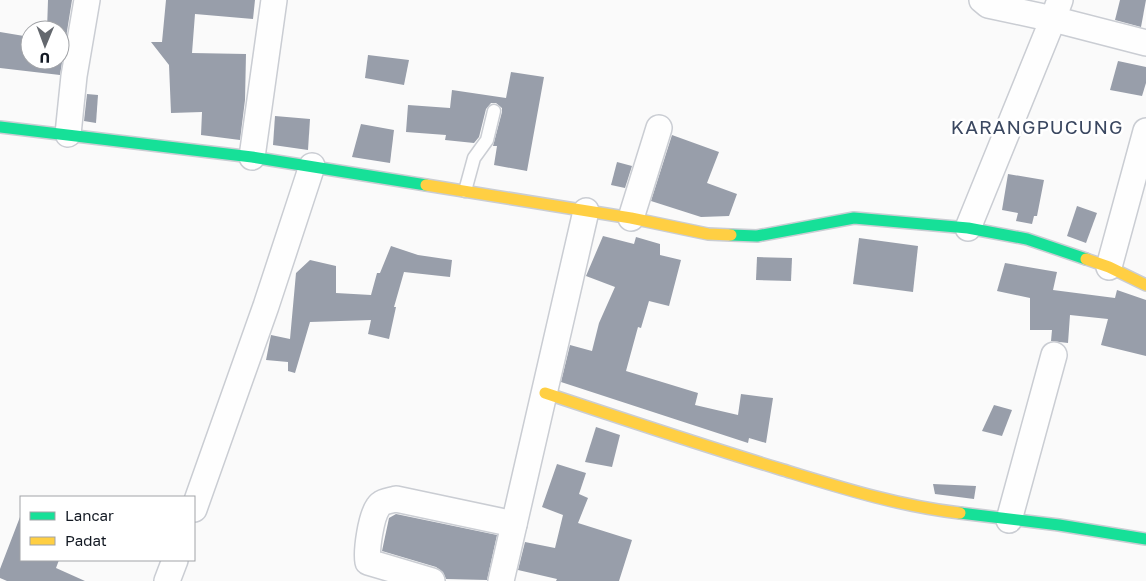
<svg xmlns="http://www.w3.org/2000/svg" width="1146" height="581" font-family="'Golos Text',sans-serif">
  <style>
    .building { fill: #989eaa }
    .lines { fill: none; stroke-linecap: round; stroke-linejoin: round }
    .lane-casing { stroke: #cacdd3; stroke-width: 15 }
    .street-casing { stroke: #cacdd3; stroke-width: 28 }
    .fast-casing { stroke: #cacdd3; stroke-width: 14 }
    .slow-casing { stroke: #cacdd3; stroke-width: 14 }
    .lane { stroke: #fefefe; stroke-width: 12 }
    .street { stroke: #fefefe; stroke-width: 25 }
    .fast { stroke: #16e098; stroke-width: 11 }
    .slow { stroke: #ffcf43; stroke-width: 11 }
    .labels { text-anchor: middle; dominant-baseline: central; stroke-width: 5; stroke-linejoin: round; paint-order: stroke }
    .quarter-label { font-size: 19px; letter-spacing: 1px; fill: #3a4760; stroke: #fff }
  </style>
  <rect width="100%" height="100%" fill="#fafafa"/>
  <!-- building -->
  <g class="building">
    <path d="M48,0h24l-12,75 -60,-7v-36l30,5v23h30v-30h-13z"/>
    <path d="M166,0h89l-2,19 -58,-5 -3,39 54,1 -1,46 -5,40 -39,-5 1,-23 -31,1 -2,-48 -18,-23h11z"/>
    <path d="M1120,0h26l-5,27 -26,-7z"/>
    <path d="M368,55l41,5 -5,25 -39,-7z"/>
    <path d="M1118,61l28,6v16l-4,13 -32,-6z"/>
    <path d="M511,72l33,5 -17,94 -33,-6 3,-19h-4l9,-34v-4l-6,-5h-5l-5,6 -7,28 -5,6 -29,-3 1,-5 -40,-3 2,-27 42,3 2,-18 54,8z"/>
    <path d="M87,94l11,1 -2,28 -12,-2z"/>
    <path d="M275,116l35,3 -2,31 -35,-5z"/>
    <path d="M361,124l33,6 -4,33 -38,-6z"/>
    <path d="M672,135l47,17 -12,31 30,11 -8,22 -28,1 -50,-16z"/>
    <path d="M617,162l15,4 -7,22 -14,-3z"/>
    <path d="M1008,174l36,6 -7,36h-3l-2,8 -16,-3 2,-8 -16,-3z"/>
    <path d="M1077,206l20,7 -11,30 -19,-7z"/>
    <path d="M603,236l31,8 2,-7 24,7v11l21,5 -12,46 -20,-5 -8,27 -3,-1 -12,44 72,22 -3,12 43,10 3,-21 32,4 -7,45 -17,-5 -1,5 -187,-61 9,-37 22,6 7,-28 16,-36 -29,-11z"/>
    <path d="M859,238l59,8 -5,46 -60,-8z"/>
    <path d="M391,246l27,9 34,5 -2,17 -46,-5 -10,35h2l-7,32 -21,-5 3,-14 -61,2 -15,51 -7,-2v-9l-22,-2 5,-25 19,4 6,-66 14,-13 26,6v27l35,2 6,-22h3z"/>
    <path d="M757,257l35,1 -1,23 -35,-1z"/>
    <path d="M1005,263l52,9 -4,18 62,8 2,-8 29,10v56l-45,-11 7,-26 -38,-4 -2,28 -17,-2 1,-11h-22v-32l-33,-7z"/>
    <path d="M994,405l18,5 -10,26 -20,-5z"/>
    <path d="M596,427l24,8 -8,32 -27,-5z"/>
    <path d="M557,464l29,9 -7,21 9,4 -10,25 54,17 -13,41h-63l1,-2 -39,-9 7,-28 30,6 8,-33 -21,-8z"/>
    <path d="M933,484l43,2 -2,13 -39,-5z"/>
    <path d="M396,514l101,21 -10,45 -41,-1 -3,-7 -7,-5 -54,-16 7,-33z"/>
    <path d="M20,517l1,43h38l-3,8 29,13h-78l-7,-3v-9z"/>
  </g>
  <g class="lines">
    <defs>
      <path id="lane" d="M465,191l9,-33 13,-18 7,-29"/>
      <g id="street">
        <path d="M1060,0l-7,19 93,24"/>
        <path d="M68,134l6,-58 13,-76"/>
        <path d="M252,157l22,-157"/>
        <path d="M631,218l28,-90"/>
        <path d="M968,228l85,-209 -65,-14 -6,-5"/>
        <path d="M1109,267l37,-136"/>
        <path d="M194,509l72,-203 46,-140"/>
        <path d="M1009,520l45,-165"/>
        <path d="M167,581l8,-21"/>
        <path d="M432,581l-64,-19c-2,-12 3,-45 10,-55 4,-6 11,-6 18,-8l118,25"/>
        <path d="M501,581l85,-370"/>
      </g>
      <g id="fast">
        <path d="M0,127l252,30 174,28"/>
        <path d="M731,235l26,1 97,-18 114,10 59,11 59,20"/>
        <path d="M960,513l99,12 87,14"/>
      </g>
      <g id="slow">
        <path d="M426,185l205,33 77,16 23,1"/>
        <path d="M1086,259l23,8 37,18"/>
        <path d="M545,393c78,26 156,52 235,76 59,18 118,37 180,44"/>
      </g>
    </defs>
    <!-- lane casing -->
    <use href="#lane" class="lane-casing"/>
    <!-- street casing -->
    <use href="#street" class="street-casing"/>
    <!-- fast casing -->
    <use href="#fast" class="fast-casing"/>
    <!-- slow casing -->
    <use href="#slow" class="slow-casing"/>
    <!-- lane -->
    <use href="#lane" class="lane"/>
    <!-- street -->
    <use href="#street" class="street"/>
    <!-- fast -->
    <use href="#fast" class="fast"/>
    <!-- slow -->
    <use href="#slow" class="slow"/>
  </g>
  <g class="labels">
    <!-- quarter labels -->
    <g class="quarter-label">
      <text x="1037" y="126">KARANGPUCUNG</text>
    </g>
  </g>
  <!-- legend -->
  <rect x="20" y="496" width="175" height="65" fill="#ffffff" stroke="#a1a3a7"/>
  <rect x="30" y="512" width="25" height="8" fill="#16e098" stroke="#a1a3a7"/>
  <text x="65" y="521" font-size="15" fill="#131923">Lancar</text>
  <rect x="30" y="537" width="25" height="8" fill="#ffcf43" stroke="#a1a3a7"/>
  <text x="65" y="546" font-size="15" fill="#131923">Padat</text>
  <!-- north arrow -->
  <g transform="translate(45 45) rotate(181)"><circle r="24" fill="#ffffff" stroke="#a1a3a7"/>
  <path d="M0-4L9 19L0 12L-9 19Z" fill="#64686e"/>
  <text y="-8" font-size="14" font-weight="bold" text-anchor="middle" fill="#131923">U</text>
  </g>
</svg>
